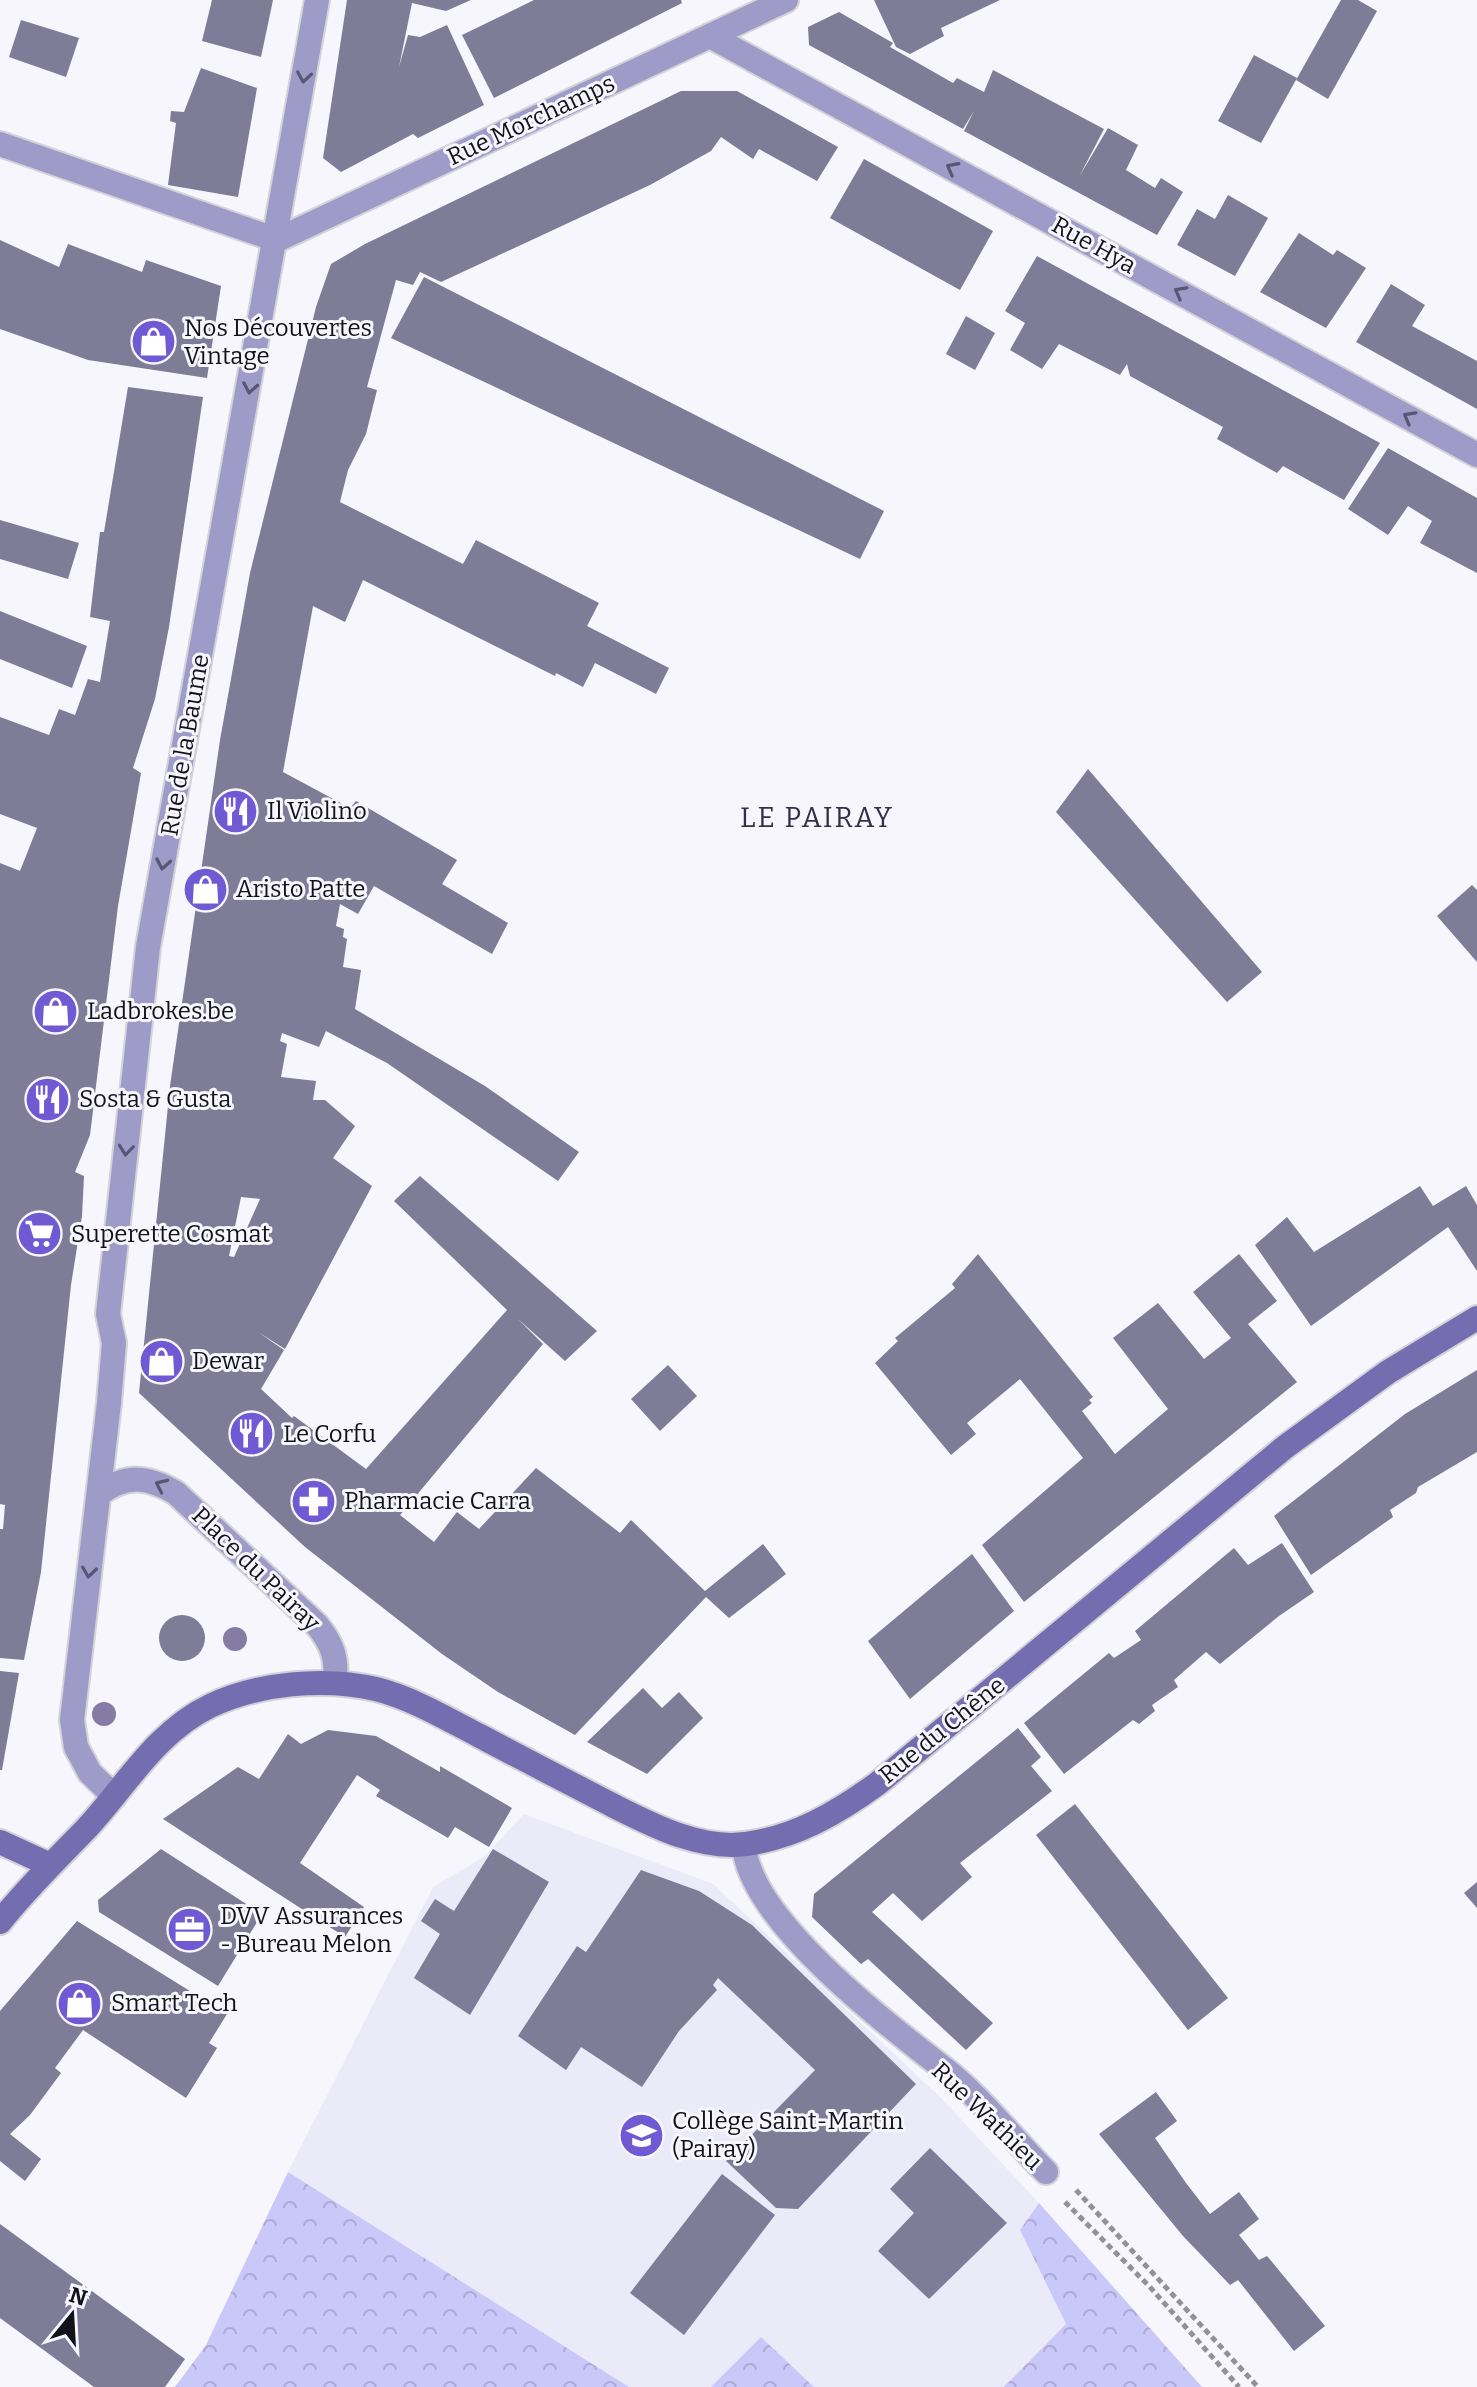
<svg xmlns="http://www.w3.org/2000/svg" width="1477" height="2387" font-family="Bitter,serif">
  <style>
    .built { fill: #eaeaf9 }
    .forest { fill: url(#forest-crowns) }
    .building { fill: #7e7c97; fill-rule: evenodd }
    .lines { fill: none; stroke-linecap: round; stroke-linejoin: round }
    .lane-casing { stroke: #d2d2d8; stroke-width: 28 }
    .street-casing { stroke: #d2d2d8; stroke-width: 28 }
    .secondary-casing { stroke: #d2d2d8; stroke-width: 28 }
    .path { stroke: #929199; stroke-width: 5; stroke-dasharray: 6 4; stroke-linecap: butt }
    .lane { stroke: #9e9bc9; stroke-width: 24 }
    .street { stroke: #9e9bc9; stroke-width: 24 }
    .secondary { stroke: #746eb1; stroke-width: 24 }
    .tree { fill: #857ca6 }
    .oneway { stroke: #585672 }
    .labels { text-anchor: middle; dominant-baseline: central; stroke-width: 6; stroke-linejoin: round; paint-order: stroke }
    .street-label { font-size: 24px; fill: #13121c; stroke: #f6f6fc }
    .poi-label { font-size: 24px; fill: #13121c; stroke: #f6f6fc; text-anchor: start }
    .quarter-label { font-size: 28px; letter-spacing: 2px; fill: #313047; stroke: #f6f6fc }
  </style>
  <defs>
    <pattern id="forest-crowns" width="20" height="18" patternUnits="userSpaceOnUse" patternTransform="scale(2)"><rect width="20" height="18" fill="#cac7f9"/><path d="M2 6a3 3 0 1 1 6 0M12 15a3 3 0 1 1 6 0" fill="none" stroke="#adaad5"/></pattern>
  </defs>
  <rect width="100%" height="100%" fill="#f6f6fc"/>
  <!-- built -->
  <path class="built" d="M524,1814l189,70 228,214 98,105 -19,27 46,94 -62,63h-190l-53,-50 -50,50h-82l-341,-215 145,-285 51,-30z"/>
  <!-- forest -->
  <g class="forest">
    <path d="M288,2172l341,215h-454l31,-42z"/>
    <path d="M1039,2203l163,184h-198l62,-63 -46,-94z"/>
    <path d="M761,2337l53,50h-103z"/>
  </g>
  <!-- building -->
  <g class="building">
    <path d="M212,0h61l-12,57 -59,-16z"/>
    <path d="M347,0h124l-25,11 -34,-8 -13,64 9,-32 12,2 27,-12 37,80 -66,33 -5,-4 -72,38 -18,-14z"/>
    <path d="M534,0h147l1,3 -188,95 -32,-63z"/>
    <path d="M874,0h126l-59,28 3,8 -34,18 -14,-7z"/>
    <path d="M1341,0h17l19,11 -49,88 -32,-19z"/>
    <path d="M839,12l54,31 -3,4 63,36 4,-5 27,14 9,-22 111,59 -25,48 29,-49 30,17 -12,25 29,18 6,-10 22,14 -26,43 -193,-104 10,-20 -11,18 -154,-84 -1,-18z"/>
    <path d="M21,20l58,18 -13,39 -57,-20z"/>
    <path d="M1254,55l43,23 -36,65 -43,-22z"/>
    <path d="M201,68l56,20 -19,109 -70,-12 8,-62 -6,-2 1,-10 13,1z"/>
    <path d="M681,91h56l101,56 -21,34 -58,-32 -6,10 -32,-22 -10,14 -61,34 -209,97 -21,-10 -7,13 -17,-5 -29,107 10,3 -11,44 -18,36 -8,32 123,62 13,-24 123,63 -12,23 82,42 -13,26 -61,-31 -12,24 -27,-14 -1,3 -192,-96 -18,42 -32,-16 -30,166 67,36 6,-7 101,59 -15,24 66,39 -16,31 -118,-68 -16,28 -18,-10 -4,22 8,3 -1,8 4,2 -4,28 18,3 -6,39 130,77 94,66 -21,29 -171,-118 -61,-32 -7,16 -37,-14 -2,8 7,3 -6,33 35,4 -3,19h12l30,26 -22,32 39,28 -87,163 -27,-17 26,18 -23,39 31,29 2,-2 72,53 141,-159 -113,-109 26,-25 177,155 -32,30 -47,-42 25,25 -143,171 34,27 23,-30 22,17 57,-61 84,65 11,-13 74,71 58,-47 23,30 -57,44 -23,-21 -131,138 -77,-43 -56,-38 -137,-107 -166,-154 31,-307 50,-346 30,-167 66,-266 15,-43 34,-20zM241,1197l19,2 -26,58 -5,-1z"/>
    <path d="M864,159l129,72 -33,59 -130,-72z"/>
    <path d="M1228,195l40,23 -33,58 -58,-31 20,-36 18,10z"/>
    <path d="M1299,233l34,22 4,-5 29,18 -40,60 -66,-36z"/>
    <path d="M0,240l59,27 9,-23 74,28 4,-12 75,26 -14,92 -119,-18 -88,-31z"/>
    <path d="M1037,256l343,187 -36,57 -61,-34 -6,7 -60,-34 6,-12 -93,-51 -3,-12 -7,11 -61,-31 -17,25 -32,-19 15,-27 -20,-12z"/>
    <path d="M424,277l460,234 -24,48 -469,-221z"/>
    <path d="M1391,284l34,21 -13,21 65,35v48l-121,-67z"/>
    <path d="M966,316l29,17 -20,37 -29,-16z"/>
    <path d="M128,387l75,10 -34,230 -14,72 -22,69 8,5 -23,133 -28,229 -15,37 9,4 -2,40 -11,69 -30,287 -17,88 -24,-2v-129h3l2,-24 -5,-1v-641l20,8 17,-43 -37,-14v-97l49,18 10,-26 16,6 13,-36 12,3 10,-61 -20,-4 10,-85h4z"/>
    <path d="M1388,448l89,50v75l-57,-30 12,-22 -24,-15 -20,29 -40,-26z"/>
    <path d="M0,520l79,23 -11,36 -68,-20z"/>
    <path d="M0,611l87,35 -15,42 -72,-29z"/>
    <path d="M1088,769l174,203 -35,30 -171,-190z"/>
    <path d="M1472,885l5,5v72l-40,-46z"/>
    <path d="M1420,1186l13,20 33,-20 11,19v66l-29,-44 -137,99 -56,-81 32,-28 27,35z"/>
    <path d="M978,1254l115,143 -4,3 3,3 -10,8 33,43 53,-45 -55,-71 45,-35 46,56 27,-21 -38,-46 46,-38 38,47 -29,23 49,58 -273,220 -42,-57 101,-87 -63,-79 -53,44 9,11 -25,21 -76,-92 23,-22 -3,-3 60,-50 -3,-4z"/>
    <path d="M668,1365l29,31 -37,35 -29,-32z"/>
    <path d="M1477,1370v82l-59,35 -2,6 -26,17 3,7 -82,58 -37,-59 131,-102z"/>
    <path d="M1282,1543l32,49 -35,24 -59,48 -14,-12 -32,28 4,7 -26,18 3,6 -16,13 -6,-4 -69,54 -40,-51 85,-70 5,5 27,-18 -6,-9 99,-83 14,17z"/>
    <path d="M972,1554l42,57 -104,88 -42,-58z"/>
    <circle cx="182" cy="1638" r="23"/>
    <path d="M0,1671l19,2 -17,97h-2z"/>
    <path d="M643,1688l19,20 17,-16 24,26 -56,56 -60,-32z"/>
    <path d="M1018,1728l23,29 -10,9 21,25 -92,72 12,14 -50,44 -29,-28 -21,19 121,111 -27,27 -98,-91 -7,5 -49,-47 2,-23z"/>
    <path d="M328,1730l48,6 64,36v-6l72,42 -23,39 -34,-20 -7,11 -72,-42 4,-6 -23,-15 -57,88 64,44 -19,30 -182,-118 75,-52 21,12 29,-45 13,10z"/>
    <path d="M1075,1804l153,194 -40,32 -152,-195z"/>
    <path d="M161,1849l101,65 -44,72 -119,-74 -1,-12z"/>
    <path d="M493,1849l56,33 -79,133 -56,-37 26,-44 -19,-13 14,-22 19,12z"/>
    <path d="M641,1870l58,21 53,34 164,159 -118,125 -22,-1 -50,-47 89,-91 -97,-92 -5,7 4,5 -38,41 -37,56 -61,-40 -15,23 -48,-34 59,-90 9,6z"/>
    <path d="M1477,1882v26l-13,-15z"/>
    <path d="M77,1921l150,93 -18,29 8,5 -31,50 -103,-68 -28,38 6,5 -31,42 -20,19 31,25 -16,22 -25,-20v-150z"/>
    <path d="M1156,2092l21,29 -22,17 31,45 24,31 29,-22 20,27 -20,16 20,25 8,-4 58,70 -31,25 -56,-71 -8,5 -47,-49 -84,-102z"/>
    <path d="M930,2148l77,75 -78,76 -51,-48 36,-38 -24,-24z"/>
    <path d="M722,2174l53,41 -91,120 -54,-42z"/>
    <path d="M0,2224l185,135 -20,28h-71l-94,-69z"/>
  </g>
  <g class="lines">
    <defs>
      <g id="lane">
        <path d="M0,144l277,96"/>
        <path d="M744,1844c3,73 142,180 198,223 38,29 70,71 104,105"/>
      </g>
      <g id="street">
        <path d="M710,36l767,419"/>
        <path d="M277,240l509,-240"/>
        <path d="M99,1494c27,-20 49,-18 77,-1l141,132c16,20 20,32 18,58"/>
        <path d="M114,1796l-24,-23 -14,-26 -4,-27 37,-317 5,-60 -6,-29 40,-367 169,-947"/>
      </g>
      <g id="secondary">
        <path d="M0,1842l48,22"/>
        <path d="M0,1922c27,-34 56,-62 86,-93 39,-42 70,-97 124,-123 48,-23 114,-29 166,-17 36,9 71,30 104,47 45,24 90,47 134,70 40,20 86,44 132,38 50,-7 91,-31 131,-60l408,-337 103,-75 89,-54"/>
      </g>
    </defs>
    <!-- lane casing -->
    <use href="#lane" class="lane-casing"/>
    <!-- street casing -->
    <use href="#street" class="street-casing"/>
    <!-- secondary casing -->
    <use href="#secondary" class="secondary-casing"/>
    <!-- path -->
    <g class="path">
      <path d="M1076,2190l182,197"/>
      <path d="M1065,2202l84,84 90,101"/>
    </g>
    <!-- lane -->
    <use href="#lane" class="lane"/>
    <!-- street -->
    <use href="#street" class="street"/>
    <!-- secondary -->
    <use href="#secondary" class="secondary"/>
  </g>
  <!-- trees -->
  <g class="tree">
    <circle cx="235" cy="1639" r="12"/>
    <circle cx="104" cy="1714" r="12"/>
  </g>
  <!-- one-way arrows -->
  <defs><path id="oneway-chevron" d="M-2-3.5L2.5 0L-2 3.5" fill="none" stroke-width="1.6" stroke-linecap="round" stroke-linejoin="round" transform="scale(2)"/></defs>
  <g class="oneway">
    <use href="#oneway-chevron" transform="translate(304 77) rotate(99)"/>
    <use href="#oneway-chevron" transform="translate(952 168) rotate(-152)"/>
    <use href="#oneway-chevron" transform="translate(1180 292) rotate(-151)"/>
    <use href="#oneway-chevron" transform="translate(250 388) rotate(100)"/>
    <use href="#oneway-chevron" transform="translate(1409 417) rotate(-151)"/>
    <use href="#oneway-chevron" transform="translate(163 864) rotate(100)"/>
    <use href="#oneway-chevron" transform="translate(126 1150) rotate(96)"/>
    <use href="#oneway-chevron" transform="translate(161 1485) rotate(-155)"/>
    <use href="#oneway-chevron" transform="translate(89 1572) rotate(98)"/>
  </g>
  <!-- icons -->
  <defs>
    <symbol id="shop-disc" viewBox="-11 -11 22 22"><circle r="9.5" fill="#6f5ad4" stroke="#f6f6fc"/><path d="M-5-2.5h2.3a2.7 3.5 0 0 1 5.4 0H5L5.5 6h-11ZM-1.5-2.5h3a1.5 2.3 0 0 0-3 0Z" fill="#fff"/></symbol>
    <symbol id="restaurant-disc" viewBox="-11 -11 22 22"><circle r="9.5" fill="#6f5ad4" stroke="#f6f6fc"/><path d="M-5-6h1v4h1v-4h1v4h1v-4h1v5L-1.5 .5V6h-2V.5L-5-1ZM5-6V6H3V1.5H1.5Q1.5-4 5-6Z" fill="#fff"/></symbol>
    <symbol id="supermarket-disc" viewBox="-11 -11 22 22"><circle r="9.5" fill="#6f5ad4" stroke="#f6f6fc"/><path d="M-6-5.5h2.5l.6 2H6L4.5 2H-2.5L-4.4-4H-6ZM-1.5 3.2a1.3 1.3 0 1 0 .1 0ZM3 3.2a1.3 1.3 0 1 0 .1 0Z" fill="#fff"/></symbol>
    <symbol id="pharmacy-disc" viewBox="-11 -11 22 22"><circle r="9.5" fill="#6f5ad4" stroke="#f6f6fc"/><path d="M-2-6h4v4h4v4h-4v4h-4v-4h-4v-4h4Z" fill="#fff"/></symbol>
    <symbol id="office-disc" viewBox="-11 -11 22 22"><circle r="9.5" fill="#6f5ad4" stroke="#f6f6fc"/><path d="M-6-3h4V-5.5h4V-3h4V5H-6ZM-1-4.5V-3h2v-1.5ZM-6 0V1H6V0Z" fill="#fff"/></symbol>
    <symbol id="school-disc" viewBox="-11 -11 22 22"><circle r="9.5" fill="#6f5ad4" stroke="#f6f6fc"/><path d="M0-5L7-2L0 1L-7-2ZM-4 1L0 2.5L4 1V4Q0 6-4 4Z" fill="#fff"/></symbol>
  </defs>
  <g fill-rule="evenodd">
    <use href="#shop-disc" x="128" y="316" width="51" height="51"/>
    <use href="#restaurant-disc" x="210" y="786" width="51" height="51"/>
    <use href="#shop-disc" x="180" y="864" width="51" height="51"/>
    <use href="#shop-disc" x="30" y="986" width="51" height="51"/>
    <use href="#restaurant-disc" x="22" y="1074" width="51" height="51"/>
    <use href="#supermarket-disc" x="14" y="1208" width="51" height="51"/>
    <use href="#shop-disc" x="136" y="1336" width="51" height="51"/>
    <use href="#restaurant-disc" x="226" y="1408" width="51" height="51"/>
    <use href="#pharmacy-disc" x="288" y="1476" width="51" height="51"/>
    <use href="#office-disc" x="164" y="1904" width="51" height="51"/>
    <use href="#shop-disc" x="54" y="1978" width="51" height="51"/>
    <use href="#school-disc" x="616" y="2110" width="51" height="51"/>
  </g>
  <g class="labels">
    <!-- street labels -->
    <g class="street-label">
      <text transform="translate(531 120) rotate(-25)">Rue Morchamps</text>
      <text transform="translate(1094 245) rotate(29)">Rue Hya</text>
      <text transform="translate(185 745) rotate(-80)">Rue de la Baume</text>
      <text transform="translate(256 1569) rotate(44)">Place du Pairay</text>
      <text transform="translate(942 1730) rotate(-39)">Rue du Chêne</text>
      <text transform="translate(987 2116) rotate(44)">Rue Wathieu</text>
    </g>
    <!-- poi labels -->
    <g class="poi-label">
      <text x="184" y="328">Nos Découvertes<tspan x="184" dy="28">Vintage</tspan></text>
      <text x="267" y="811">Il Violino</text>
      <text x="236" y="889">Aristo Patte</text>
      <text x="87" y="1011">Ladbrokes.be</text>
      <text x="79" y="1099">Sosta &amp; Gusta</text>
      <text x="71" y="1234">Superette Cosmat</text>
      <text x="192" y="1361">Dewar</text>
      <text x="283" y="1434">Le Corfu</text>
      <text x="344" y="1501">Pharmacie Carra</text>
      <text x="220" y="1916">DVV Assurances<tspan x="220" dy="28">- Bureau Melon</tspan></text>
      <text x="111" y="2003">Smart Tech</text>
      <text x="672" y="2121">Collège Saint-Martin<tspan x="672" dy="28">(Pairay)</tspan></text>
    </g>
    <!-- quarter labels -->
    <g class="quarter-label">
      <text x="817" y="817">LE PAIRAY</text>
    </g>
  </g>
  <!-- north arrow -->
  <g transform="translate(72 2315) rotate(18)" stroke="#f6f6fc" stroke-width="6" paint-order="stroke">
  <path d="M0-6L14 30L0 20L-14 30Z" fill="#13121c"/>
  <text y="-12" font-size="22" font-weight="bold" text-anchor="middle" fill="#13121c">N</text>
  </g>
</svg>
